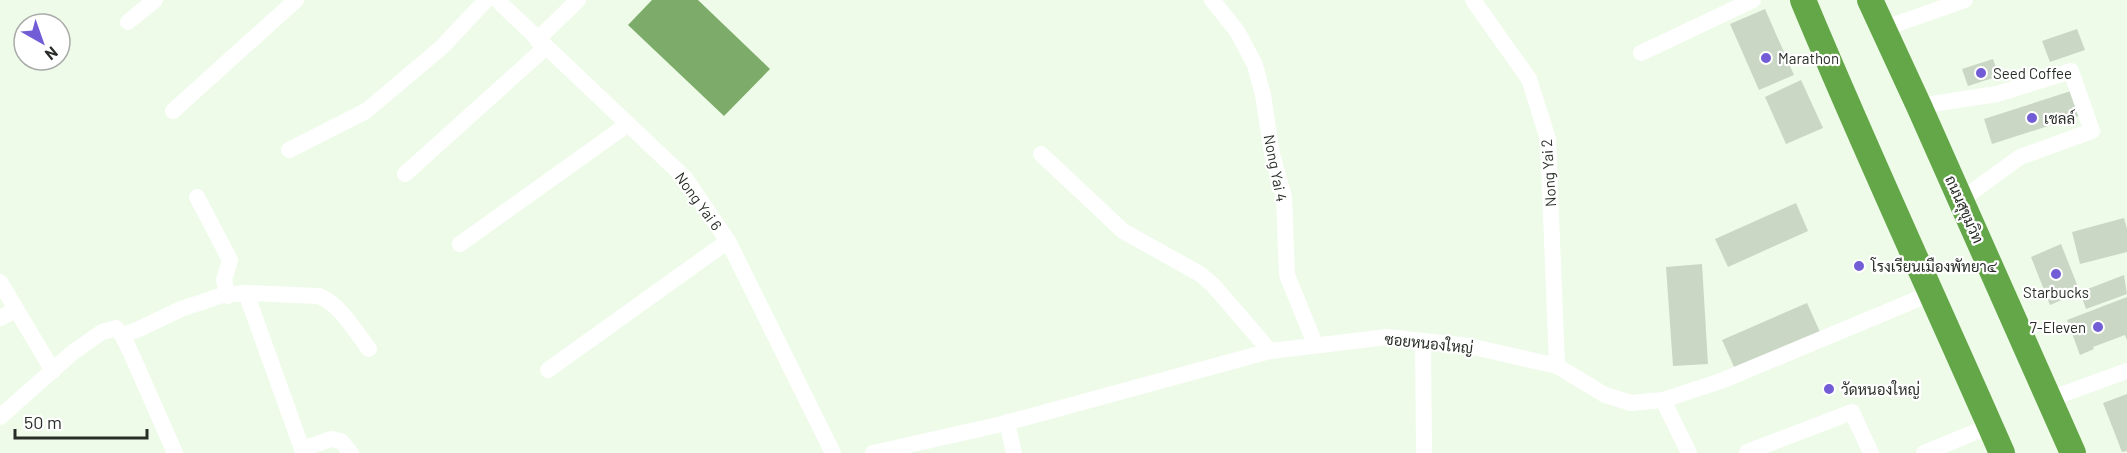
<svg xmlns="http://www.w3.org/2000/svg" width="2127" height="453" font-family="Barlow,Sarabun,sans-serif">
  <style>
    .water { fill: #7dac6a }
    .building { fill: #cad7c5 }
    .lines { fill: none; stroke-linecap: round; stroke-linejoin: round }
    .minor { stroke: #fff; stroke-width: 16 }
    .highway { stroke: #64a748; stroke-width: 26 }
    .poi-dot { fill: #725dd7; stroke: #fff; stroke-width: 2 }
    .labels { text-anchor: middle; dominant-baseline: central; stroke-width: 4.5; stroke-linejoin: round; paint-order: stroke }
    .poi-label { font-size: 15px; fill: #282e27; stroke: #fff; text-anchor: start }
    .street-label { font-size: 15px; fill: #282e27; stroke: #fff }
  </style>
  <rect width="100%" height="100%" fill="#edfbe8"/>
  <!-- water -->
  <path class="water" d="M652,0h46l72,69 -46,47 -96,-91z"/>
  <!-- building -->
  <g class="building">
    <path d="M1765,9l29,66 -35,15 -29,-66z"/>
    <path d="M2077,29l8,21 -35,12 -8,-21z"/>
    <path d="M1993,59l6,17 -31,10 -6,-17z"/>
    <path d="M1801,80l22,48 -37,16 -21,-47z"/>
    <path d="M2071,91l8,25 -87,28 -8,-25z"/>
    <path d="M1796,203l12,28 -80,36 -13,-28z"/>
    <path d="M2124,218l3,11v23l-47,12 -8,-32z"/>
    <path d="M2061,244l19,48 -30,13 -19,-48z"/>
    <path d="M1702,264l6,100 -35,2 -7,-99z"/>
    <path d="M2124,275l3,19 -41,15 -6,-17z"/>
    <path d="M2127,297v43l-2,-5 -32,12 1,2 -14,6 -13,-35z"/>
    <path d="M1807,303l13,29 -85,37 -13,-29z"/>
    <path d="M2127,394v57l-5,1 -19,-49z"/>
  </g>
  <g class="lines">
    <!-- minor -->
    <g class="minor">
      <path d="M497,0l188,178 43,63 105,212"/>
      <path d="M1212,0l25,31 18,34 8,30 9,59 12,43 3,78 28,69"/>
      <path d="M1473,0l56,79 19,60 9,227"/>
      <path d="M128,22l27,-22"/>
      <path d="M1882,29l83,-29"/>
      <path d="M537,40l41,-40"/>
      <path d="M1641,53l112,-53"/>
      <path d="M1919,106l78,-12 74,-23 21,60 -72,26 -59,43"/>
      <path d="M173,111l123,-111"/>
      <path d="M289,150l77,-39 76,-64 44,-47"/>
      <path d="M1041,154l82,77 77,43 13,11 57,66"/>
      <path d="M405,174l141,-127"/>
      <path d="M197,197l33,63 -6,20 4,16"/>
      <path d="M460,244l168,-120"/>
      <path d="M0,282l53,89"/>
      <path d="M246,293l73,3c22,9 36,35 50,53"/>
      <path d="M0,318l16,-8"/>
      <path d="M122,335l15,-5 44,-21 42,-14 23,-2 56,156 29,-10 10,2 10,12"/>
      <path d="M1423,342l1,111"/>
      <path d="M548,370l180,-129"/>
      <path d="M2049,399l78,-28"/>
      <path d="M1663,400l26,53"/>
      <path d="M0,417l72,-64 30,-21 14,-4 6,7 9,18 44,100"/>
      <path d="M1007,422l7,31"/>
      <path d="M1747,452l105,-40 19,41"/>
      <path d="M873,453l129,-29 268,-73 117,-14 82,9 88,20 48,29 26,8 32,-3 58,-19 211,-88"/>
      <path d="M1924,453l66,-27"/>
    </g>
    <!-- highway -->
    <g class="highway">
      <path d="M1803,0c63,152 133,302 199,453"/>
      <path d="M1870,0l49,106 154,347"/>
    </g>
  </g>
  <!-- markers -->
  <g class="poi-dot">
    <circle cx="1766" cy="58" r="6"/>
    <circle cx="1981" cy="73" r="6"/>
    <circle cx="2032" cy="118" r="6"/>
    <circle cx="1859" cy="266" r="6"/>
    <circle cx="2056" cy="274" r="6"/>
    <circle cx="2098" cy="327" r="6"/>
    <circle cx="1829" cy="389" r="6"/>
  </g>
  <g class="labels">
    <!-- poi labels -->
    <g class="poi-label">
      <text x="1778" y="58">Marathon</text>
      <text x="1993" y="73">Seed Coffee</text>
      <text x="2044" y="118">เชลล์</text>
      <text x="1871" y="266">โรงเรียนเมืองพัทยา๔</text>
      <text x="2056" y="292" text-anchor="middle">Starbucks</text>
      <text x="2086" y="327" text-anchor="end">7-Eleven</text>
      <text x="1841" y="389">วัดหนองใหญ่</text>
    </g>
    <!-- street labels -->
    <g class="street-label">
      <text transform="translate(1276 168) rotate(79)">Nong Yai 4</text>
      <text transform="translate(1548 173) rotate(-94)">Nong Yai 2</text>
      <text transform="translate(699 201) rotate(54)">Nong Yai 6</text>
      <text transform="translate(1965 209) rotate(66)">ถนนสุขุมวิท</text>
      <text transform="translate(1429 343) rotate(6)">ซอยหนองใหญ่</text>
    </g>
  </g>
  <!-- north arrow -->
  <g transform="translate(42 42) rotate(140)"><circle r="28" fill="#ffffff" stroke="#a9aba9" stroke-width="1.5"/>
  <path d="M0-4.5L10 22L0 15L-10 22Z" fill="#725dd7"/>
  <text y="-9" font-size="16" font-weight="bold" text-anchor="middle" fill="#282e27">N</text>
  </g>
  <!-- scale -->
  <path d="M15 429v9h132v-9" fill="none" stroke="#282e27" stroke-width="3"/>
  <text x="24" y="429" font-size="18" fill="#282e27" stroke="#ffffff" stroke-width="4.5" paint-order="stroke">50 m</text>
</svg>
